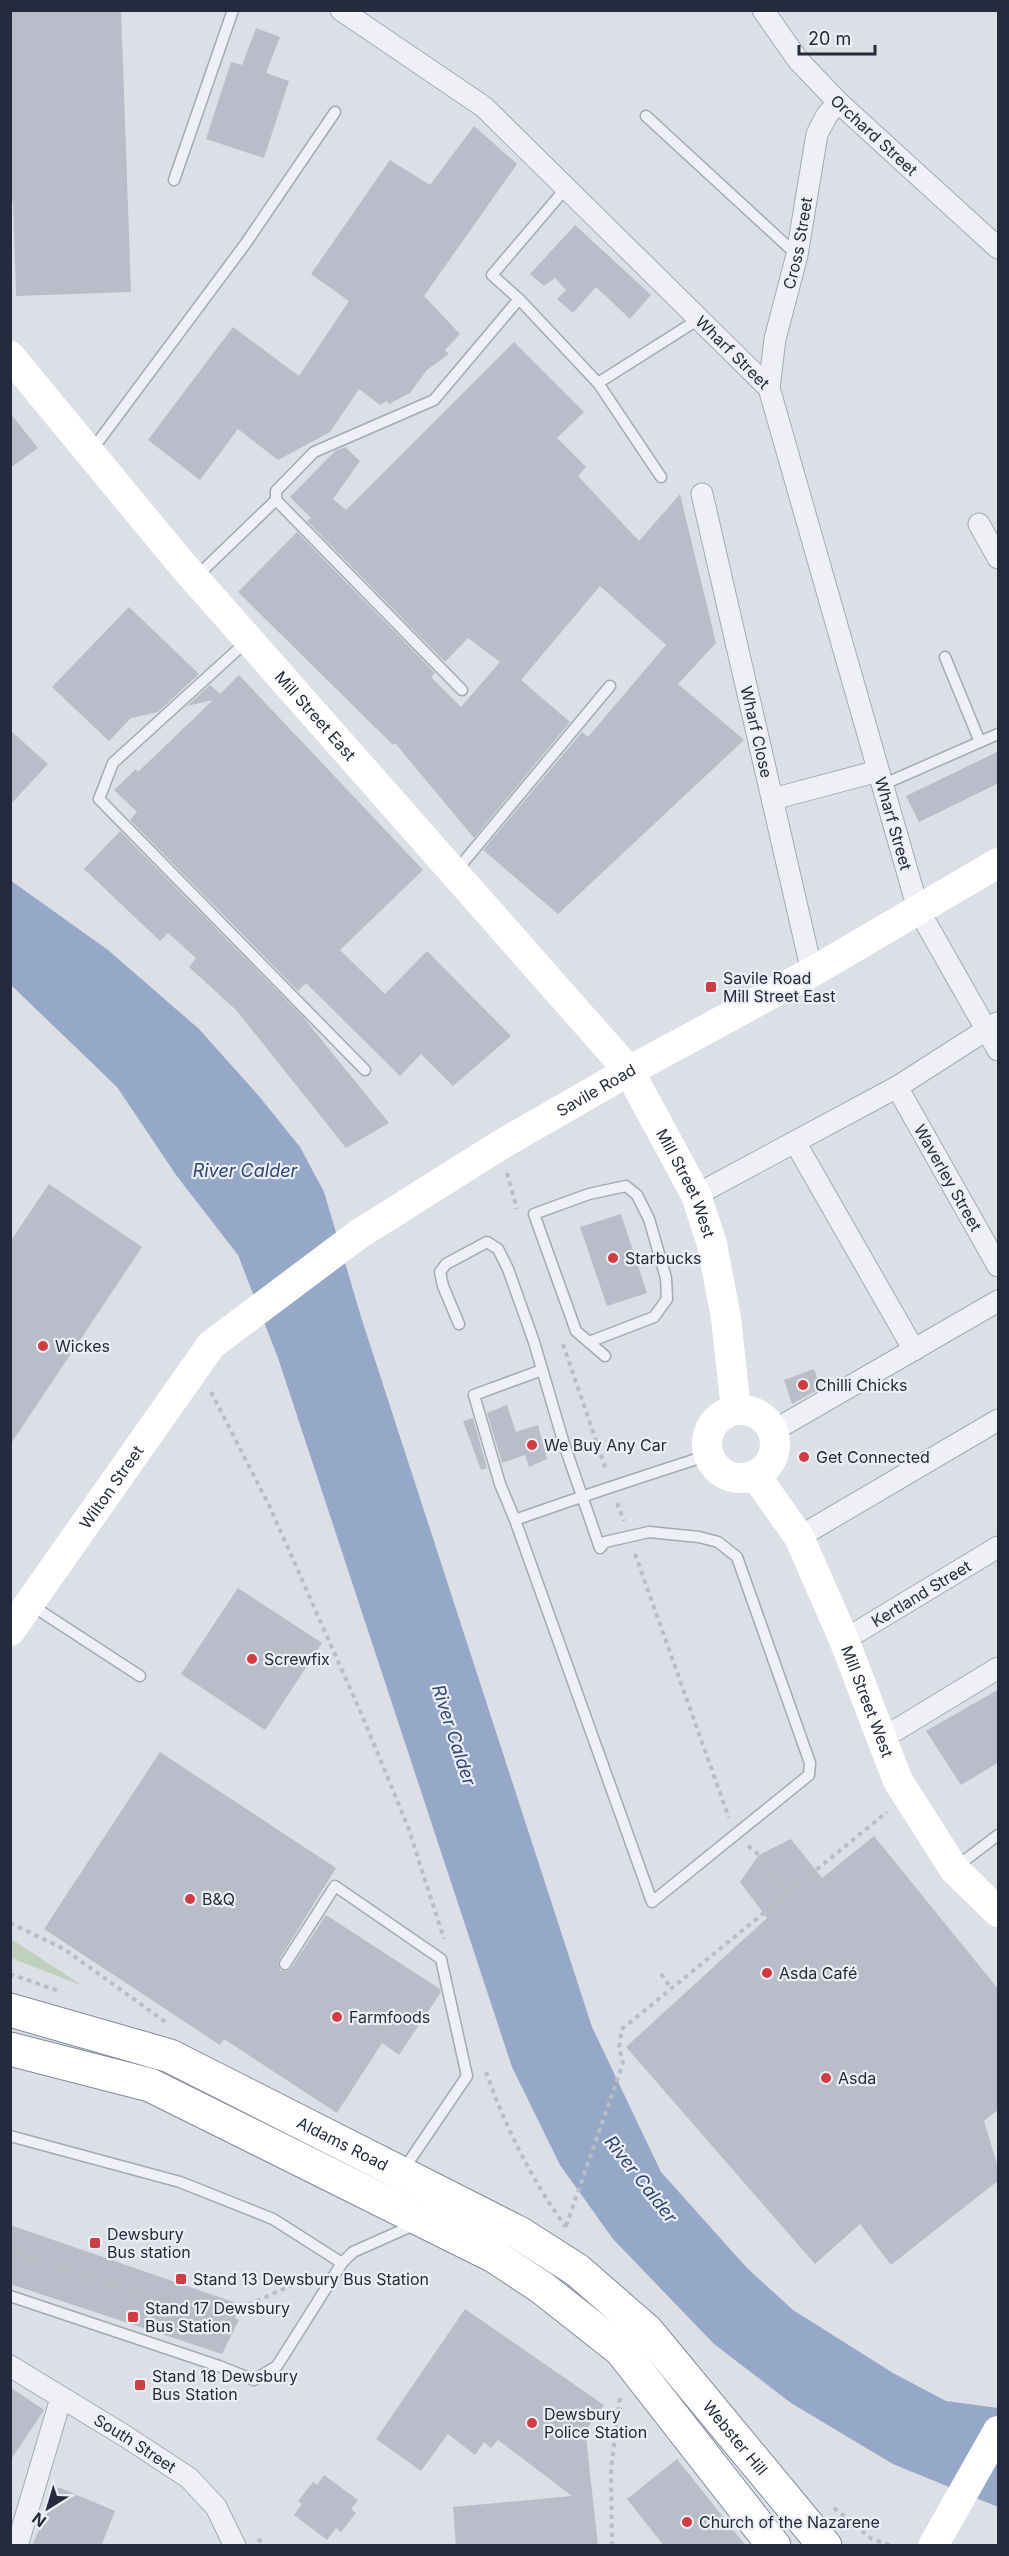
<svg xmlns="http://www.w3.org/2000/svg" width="1009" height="2556" font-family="Inter,sans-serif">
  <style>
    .green { fill: #bfd0bd }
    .water { fill: #95a8c8 }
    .building { fill: #b9bdc9 }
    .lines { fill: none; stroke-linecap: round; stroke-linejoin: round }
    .lane-casing { stroke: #a5a9b3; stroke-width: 13 }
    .street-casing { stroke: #a5a9b3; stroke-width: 23 }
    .highway-casing { stroke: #838a9d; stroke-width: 35 }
    .path { stroke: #babdc5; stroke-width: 4; stroke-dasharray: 4.5 4.5; stroke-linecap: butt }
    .lane { stroke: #eef0f5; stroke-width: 10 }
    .street { stroke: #eef0f5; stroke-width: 21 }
    .secondary { stroke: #fff; stroke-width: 30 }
    .highway { stroke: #fff; stroke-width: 33 }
    .poi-dot { fill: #d03c41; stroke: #ebeef4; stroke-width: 2 }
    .labels { text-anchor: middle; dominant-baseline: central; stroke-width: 4.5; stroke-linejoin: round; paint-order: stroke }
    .street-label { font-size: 16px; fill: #252b3d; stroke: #ebeef4 }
    .poi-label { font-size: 16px; fill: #252b3d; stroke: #ebeef4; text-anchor: start }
    .water-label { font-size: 18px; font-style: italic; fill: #2f4571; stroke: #ebeef4 }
  </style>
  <rect width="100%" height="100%" fill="#dcdfe6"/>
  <!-- green -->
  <path class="green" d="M11,1939l72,47 -72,-28z"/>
  <!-- water -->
  <path class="water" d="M10,880l98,70 91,79 59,66 42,52 24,45 38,128 230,707 69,145 86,96 46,42 100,63 53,28 52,7v99l-105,-43 -102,-61 -77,-59 -101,-105 -53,-74 -48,-98 -234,-709 -40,-103 -62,-80 -59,-88 -106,-102z"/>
  <!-- building -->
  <g class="building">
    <path d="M10,10h111l10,282 -115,4 -3,-95h-3z"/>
    <path d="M256,28l24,9 -14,36 23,8 -25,77 -58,-19 25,-77 11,3z"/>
    <path d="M474,126l43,38 -93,132 36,38 -15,16 4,4 -22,16 -17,23 -21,11 -2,-3 -7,4 -21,-16 -29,43 -52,28 -40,-31 -38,51 -52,-40 85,-113 66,49 50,-75 -38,-27 79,-114 40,25z"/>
    <path d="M575,225l76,70 -21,24 -34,-32 -23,26 -16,-14 9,-9 -11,-12 -11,8 -14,-12z"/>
    <path d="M514,342l70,70 -27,26 29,29 -8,9 61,65 41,-47 36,149 -38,41 66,56 -186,174 -75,-64 99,-118 6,5 78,-92 -66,-59 -79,94 49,42 -96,116 -79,-95 -2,2 -155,-153 59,-60 138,141 -4,4 30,30 39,-45 -32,-24 -23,24 -138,-141 4,-3 -21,-21 45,-46 10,-4 15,14 -27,38 13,11z"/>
    <path d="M10,413l28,35 -28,20z"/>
    <path d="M129,607l70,67 -41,38 -27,6 -22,23 -57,-54z"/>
    <path d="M239,675l184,195 -83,80 45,44 42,-43 84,85 -58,50 -32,-32 -21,22 -94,-93 -8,8 -168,-171 7,-8 -23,-22 22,-21 2,3 75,-72 -26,6 23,-21 10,9z"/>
    <path d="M10,730l38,34 -38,41z"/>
    <path d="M999,751v32l-80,39 -13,-26z"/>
    <path d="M120,831l183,186 86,106 -43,25 -109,-137 -48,-44 7,-9 -28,-25 -8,8 -76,-72z"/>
    <path d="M49,1184l93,63 -132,198v-203z"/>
    <path d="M621,1214l26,79 -40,13 -27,-79z"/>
    <path d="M814,1369l7,19 -29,16 -8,-24z"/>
    <path d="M507,1405l9,27 22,-7 9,34 -18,8 -4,-12 -23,8 -15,-50z"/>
    <path d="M473,1418l14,50 -6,2 -18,-49z"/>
    <path d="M238,1588l84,55 -57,87 -84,-56z"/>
    <path d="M999,1689v73l-38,23 -35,-54z"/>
    <path d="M160,1752l176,116 -57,92 -1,4 2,6 5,1 6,-3 35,-53 114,74 1,3 -42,63 -17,-12 -45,70 -113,-74 -4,6 -176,-116z"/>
    <path d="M874,1836l125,154v119l-15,12 15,50v9l-108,85 -31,-41 -45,40 -189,-217 141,-129 -27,-36 19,-27 32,-16 31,39z"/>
    <path d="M10,2225l229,79 -4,14 4,2 -17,34 -212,-70z"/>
    <path d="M465,2309l139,96 -21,29 3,2 12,110h-142l-3,-39 119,-11 -74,-56 -7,8 -7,-6 -9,13 -27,-21 -27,37 -45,-32z"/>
    <path d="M10,2387l34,23 -34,51z"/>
    <path d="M677,2459l69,87h-82l-37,-47z"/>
    <path d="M324,2475l34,25 -7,9 5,4 -15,19 -5,-4 -9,12 -33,-25 8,-11 -4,-3 15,-19 4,3z"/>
    <path d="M58,2487l57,24 -14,35h-69z"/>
  </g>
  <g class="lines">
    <defs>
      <g id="lane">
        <path d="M646,116l151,139"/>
        <path d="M174,180l59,-170"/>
        <path d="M566,188l-74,87 27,24 79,84"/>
        <path d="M92,450l154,-207 89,-131"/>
        <path d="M661,477l-63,-94 101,-64"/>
        <path d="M276,500v-9l38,-39 120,-52 85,-101"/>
        <path d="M196,577l80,-77 186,190"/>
        <path d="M246,642l-133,121 -14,36 266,271"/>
        <path d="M945,657l35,85"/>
        <path d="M882,785l116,-51"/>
        <path d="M456,871l154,-185"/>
        <path d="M459,1324l-16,-38 -3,-14 6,-8 41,-22 11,7 10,20 26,73 30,102 36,104 5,-6 44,-10 50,5 19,5 19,15 73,206 -1,12 -157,127 -137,-382c64,-23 129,-44 194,-65"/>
        <path d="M589,1342l65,-25 13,-18 -1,-21 -17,-59 -12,-24 -11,-9 -37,8 -55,20 42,117 29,25"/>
        <path d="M515,1520l-15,-36 -26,-89 68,-25"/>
        <path d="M31,1605l109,71"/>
        <path d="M956,1867l42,-32"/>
        <path d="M285,1964l50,-78 106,73 26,117 -57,84 -3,13"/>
        <path d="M10,2136l170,46 93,37 69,44"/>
        <path d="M10,2296l209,70 35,14 23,-14 65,-103 11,-11 63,-28"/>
      </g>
      <g id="street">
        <path id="s1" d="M341,10l143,97 285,281 149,521 80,141"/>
        <path id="s2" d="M763,10l35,50 40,42 160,146"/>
        <path id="s3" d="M769,388l6,-49 22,-84 20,-121 10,-19 11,-13"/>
        <path id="s4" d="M702,494l110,478"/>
        <path d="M979,524l19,34"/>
        <path d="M773,799l105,-28"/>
        <path id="s5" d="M897,1087l101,179"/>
        <path d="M795,1142l119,208"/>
        <path d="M696,1195l201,-108 100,-64"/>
        <path d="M773,1431l225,-130"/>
        <path d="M799,1537l199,-117"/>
        <path id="s6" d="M844,1640l154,-93"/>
        <path d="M883,1738l115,-70"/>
        <path id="s7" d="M10,2366l115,70 64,42 27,29 19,39"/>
        <path d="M17,2546l44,-148"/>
      </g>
      <g id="highway">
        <path id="s11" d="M10,2010l160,46 349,177 58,37 70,61 178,215"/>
        <path d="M10,2049l140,36 344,171 47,31 80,63 153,196"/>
      </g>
    </defs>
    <!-- lane casing -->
    <use href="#lane" class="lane-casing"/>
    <!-- street casing -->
    <use href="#street" class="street-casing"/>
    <!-- highway casing -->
    <use href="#highway" class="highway-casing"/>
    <!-- path -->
    <g class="path">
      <path d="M507,1173l10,36"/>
      <path d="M563,1344l43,126"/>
      <path d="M211,1392l58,113 95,215 44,107 36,112"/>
      <path d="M617,1503l7,18"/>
      <path d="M635,1554l94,264"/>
      <path d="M748,1846l11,9 28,38"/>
      <path d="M10,1923l54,26 103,74"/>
      <path d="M10,1974l49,17"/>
      <path d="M661,1974l10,14"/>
      <path d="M486,2072c19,54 46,109 80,155"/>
      <path d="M566,2226l57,-163 -4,-16 3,-18 265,-217"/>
      <path d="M10,2251l207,68 95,-43"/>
      <path d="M834,2508l38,31 21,7"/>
      <path d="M258,2539l9,7"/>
      <path d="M612,2546l-1,-77 9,-72"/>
    </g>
    <!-- lane -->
    <use href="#lane" class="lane"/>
    <!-- street -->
    <use href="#street" class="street"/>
    <!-- secondary -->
    <g class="secondary">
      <path id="s8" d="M10,356l170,206 449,509 67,124 16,49 14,74 10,92"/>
      <circle cx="741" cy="1444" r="34"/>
      <path id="s9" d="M755,1475l44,62 45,103 54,141 56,88 44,43"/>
      <path id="s10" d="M10,1631l201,-286 148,-111 143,-90 127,-73 183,-99 186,-109"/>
      <path d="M933,2546l65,-115"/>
    </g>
    <!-- highway -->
    <use href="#highway" class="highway"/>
  </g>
  <!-- markers -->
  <g class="poi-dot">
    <rect x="705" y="981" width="12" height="12" rx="3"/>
    <circle cx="613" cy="1258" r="6"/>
    <circle cx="43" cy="1346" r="6"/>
    <circle cx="803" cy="1385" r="6"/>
    <circle cx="532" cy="1445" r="6"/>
    <circle cx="804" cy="1457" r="6"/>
    <circle cx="252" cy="1659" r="6"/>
    <circle cx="190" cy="1899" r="6"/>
    <circle cx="767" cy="1973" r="6"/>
    <circle cx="337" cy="2017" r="6"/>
    <circle cx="826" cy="2078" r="6"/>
    <rect x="89" y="2237" width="12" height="12" rx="3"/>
    <rect x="175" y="2273" width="12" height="12" rx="3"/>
    <rect x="127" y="2311" width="12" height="12" rx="3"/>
    <rect x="134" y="2379" width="12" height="12" rx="3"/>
    <circle cx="532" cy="2423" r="6"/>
    <circle cx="687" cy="2522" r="6"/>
  </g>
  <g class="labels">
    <!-- street labels -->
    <g class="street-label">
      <text stroke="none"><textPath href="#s2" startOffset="168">Orchard Street</textPath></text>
      <text stroke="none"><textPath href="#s3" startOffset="148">Cross Street</textPath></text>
      <text stroke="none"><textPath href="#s1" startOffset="522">Wharf Street</textPath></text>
      <text stroke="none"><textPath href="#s8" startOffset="472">Mill Street East</textPath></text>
      <text stroke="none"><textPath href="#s4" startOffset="244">Wharf Close</textPath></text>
      <text stroke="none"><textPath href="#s1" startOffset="1026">Wharf Street</textPath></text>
      <text stroke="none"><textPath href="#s10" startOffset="812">Savile Road</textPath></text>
      <text stroke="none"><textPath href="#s5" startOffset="104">Waverley Street</textPath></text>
      <text stroke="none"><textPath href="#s8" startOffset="1072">Mill Street West</textPath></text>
      <text stroke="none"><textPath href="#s10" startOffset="176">Wilton Street</textPath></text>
      <text stroke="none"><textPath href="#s6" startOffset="90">Kertland Street</textPath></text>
      <text stroke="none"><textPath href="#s9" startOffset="254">Mill Street West</textPath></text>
      <text stroke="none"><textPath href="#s11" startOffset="360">Aldams Road</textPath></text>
      <text stroke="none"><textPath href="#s11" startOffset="858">Webster Hill</textPath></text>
      <text stroke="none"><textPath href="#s7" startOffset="147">South Street</textPath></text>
    </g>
    <!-- poi labels -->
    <g class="poi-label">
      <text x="723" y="978">Savile Road<tspan x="723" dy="18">Mill Street East</tspan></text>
      <text x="625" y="1258">Starbucks</text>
      <text x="55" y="1346">Wickes</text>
      <text x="815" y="1385">Chilli Chicks</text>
      <text x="544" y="1445">We Buy Any Car</text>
      <text x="816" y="1457">Get Connected</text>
      <text x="264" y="1659">Screwfix</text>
      <text x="202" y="1899">B&amp;Q</text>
      <text x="779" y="1973">Asda Café</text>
      <text x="349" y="2017">Farmfoods</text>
      <text x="838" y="2078">Asda</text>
      <text x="107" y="2234">Dewsbury<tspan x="107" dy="18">Bus station</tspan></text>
      <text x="193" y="2279">Stand 13 Dewsbury Bus Station</text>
      <text x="145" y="2308">Stand 17 Dewsbury<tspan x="145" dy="18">Bus Station</tspan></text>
      <text x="152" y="2376">Stand 18 Dewsbury<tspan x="152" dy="18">Bus Station</tspan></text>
      <text x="544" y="2414">Dewsbury<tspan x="544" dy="18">Police Station</tspan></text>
      <text x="699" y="2522">Church of the Nazarene</text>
    </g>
    <!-- water labels -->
    <g class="water-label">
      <text x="245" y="1170">River Calder</text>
      <text transform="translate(454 1735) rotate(72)">River Calder</text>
      <text transform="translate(641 2179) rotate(52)">River Calder</text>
    </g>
  </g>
  <!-- border -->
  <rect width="1009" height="2556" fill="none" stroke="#252b3d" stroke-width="24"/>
  <!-- north arrow -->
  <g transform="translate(48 2508) rotate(217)" stroke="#ebeef4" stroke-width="4.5" paint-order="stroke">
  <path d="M0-4.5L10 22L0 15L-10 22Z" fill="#252b3d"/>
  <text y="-9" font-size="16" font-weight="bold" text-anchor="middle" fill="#252b3d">N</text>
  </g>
  <!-- scale -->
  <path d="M799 45v9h76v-9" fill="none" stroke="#252b3d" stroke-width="3"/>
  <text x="808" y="45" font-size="18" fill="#252b3d" stroke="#ebeef4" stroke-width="4.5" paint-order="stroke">20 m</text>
</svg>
